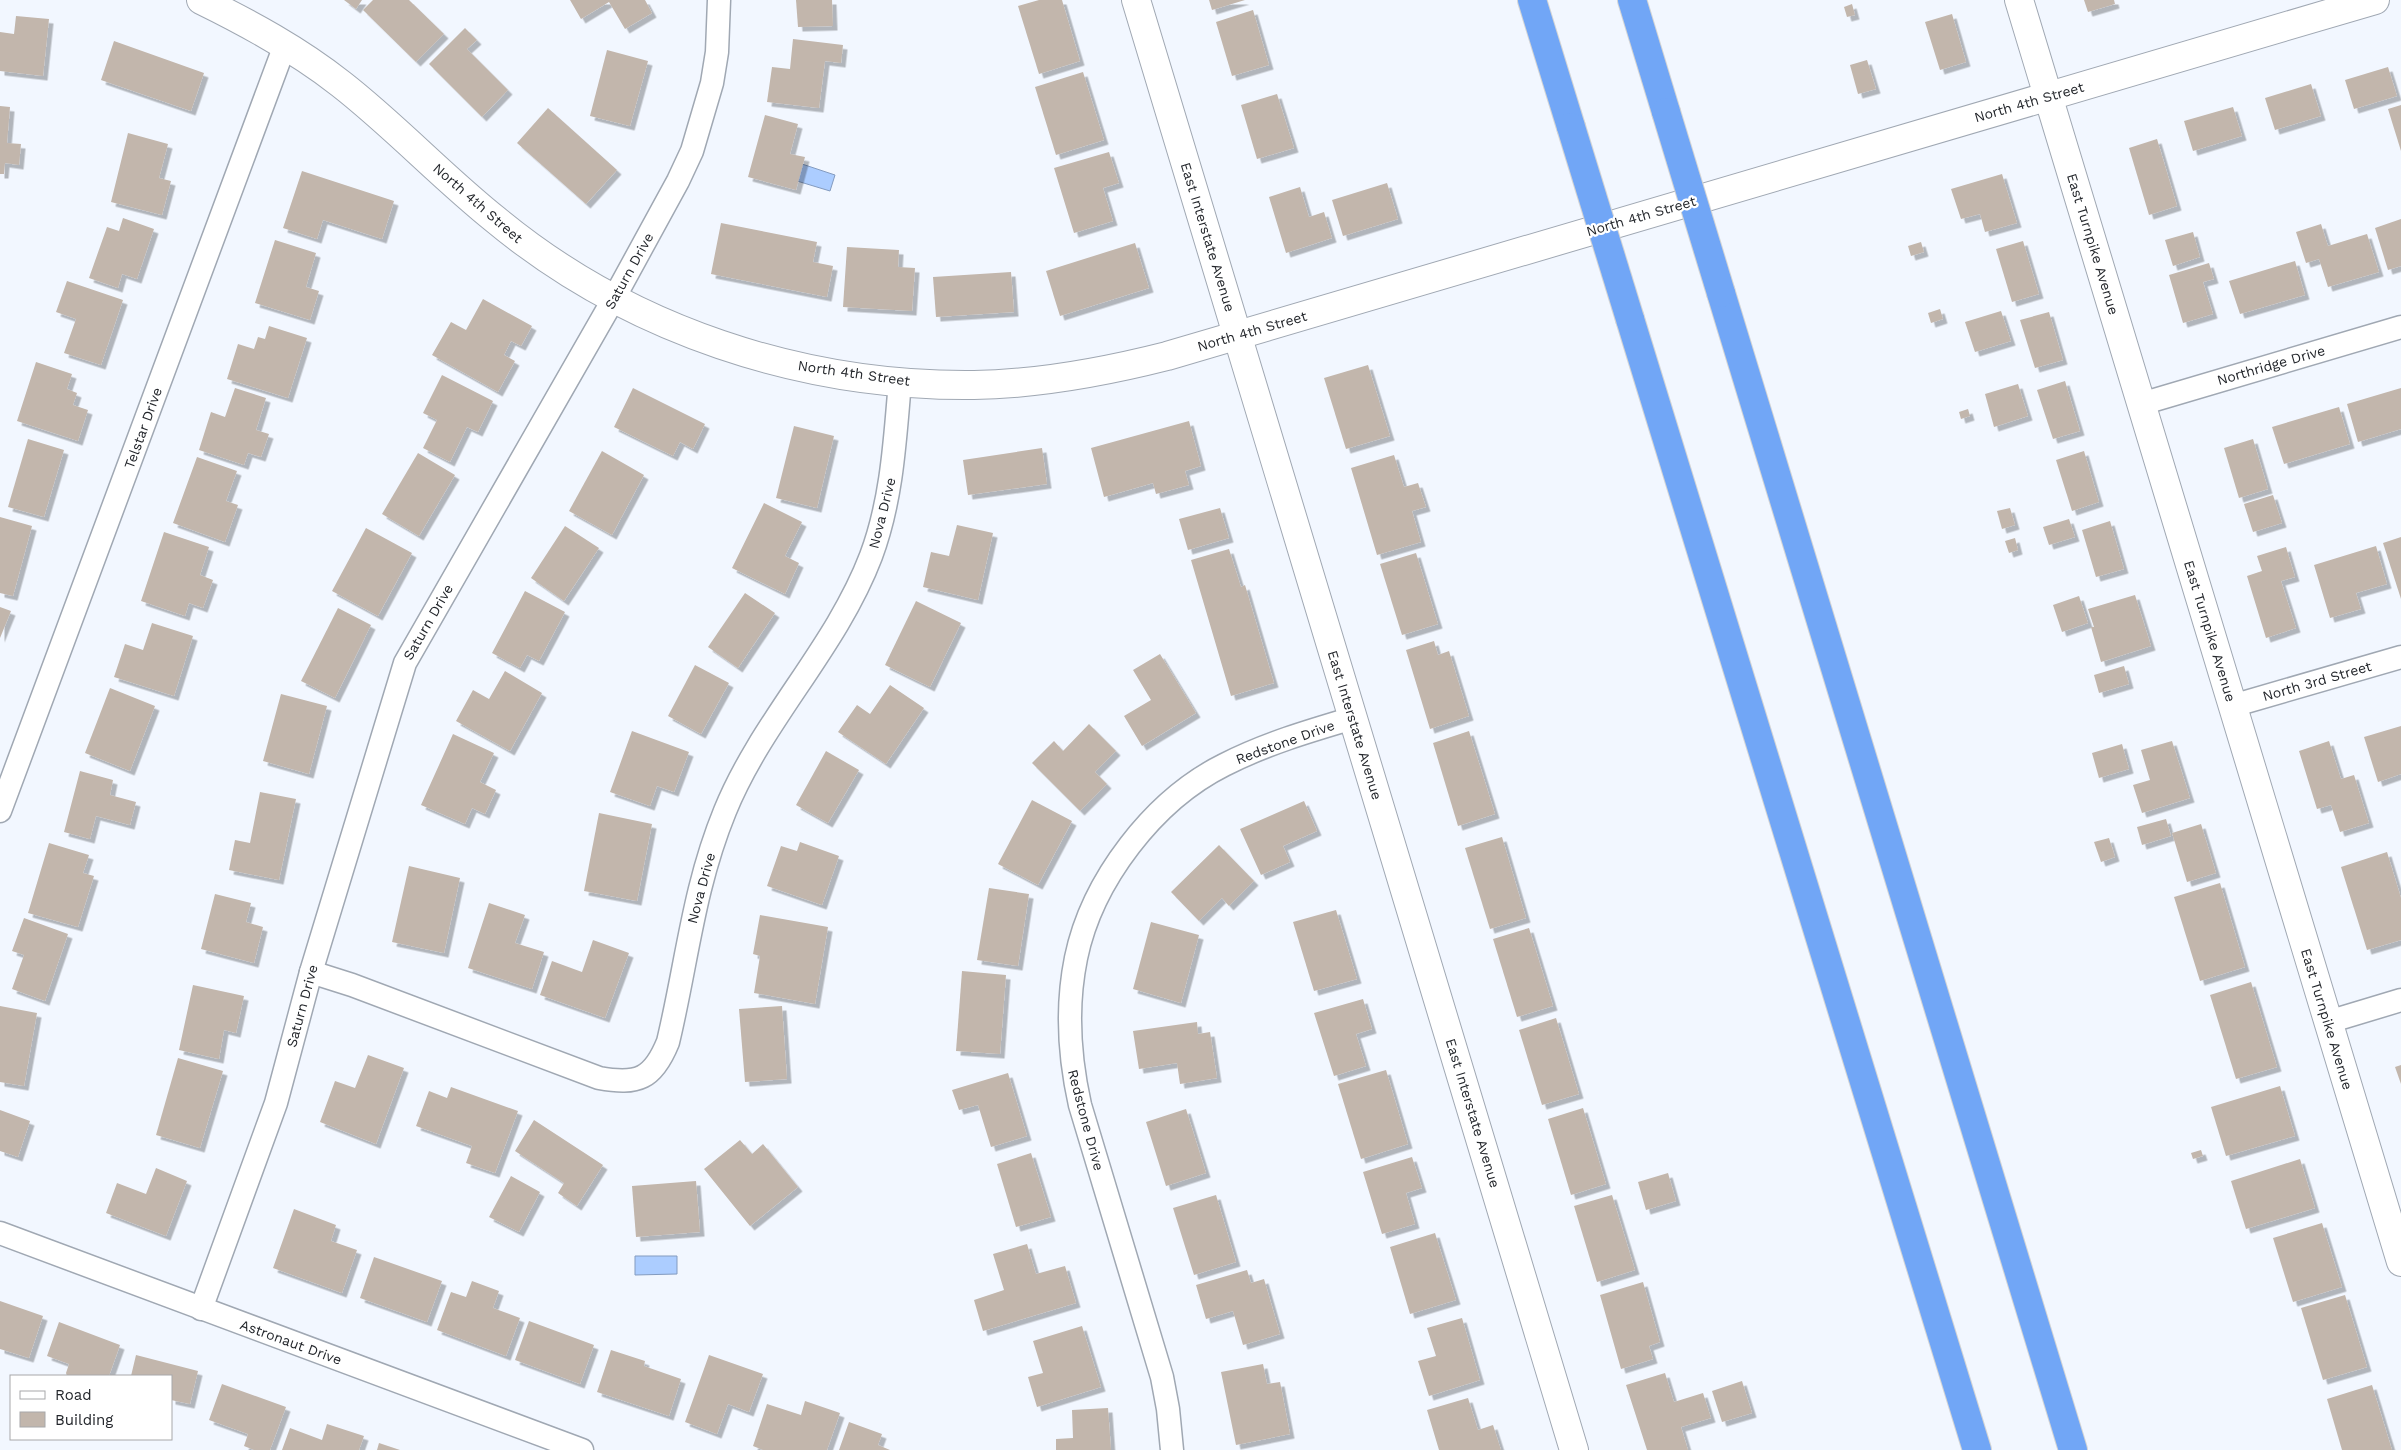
<svg xmlns="http://www.w3.org/2000/svg" width="2401" height="1450" font-family="'Work Sans',sans-serif">
  <style>
    .water { fill: #accdff; stroke: #839bbf }
    .building { fill: #c2b6ac; filter: url(#shadow) }
    .lines { fill: none; stroke-linecap: round; stroke-linejoin: round }
    .minor-casing { stroke: #a0a8b3; stroke-width: 25 }
    .tertiary-casing { stroke: #a0a8b3; stroke-width: 30 }
    .motorway-casing { stroke: #d3d4d5; stroke-width: 30 }
    .minor { stroke: #fff; stroke-width: 22 }
    .tertiary { stroke: #fff; stroke-width: 28 }
    .motorway { stroke: #71a6f6; stroke-width: 28 }
    .motorway-bridge-casing { stroke: #d3d4d5; stroke-width: 30; stroke-linecap: butt }
    .motorway-bridge { stroke: #71a6f6; stroke-width: 28 }
    .labels { text-anchor: middle; dominant-baseline: central; stroke-width: 4.5; stroke-linejoin: round; paint-order: stroke }
    .street-label { font-size: 14px; fill: #23262b; stroke: #fff }
  </style>
  <defs>
    <filter id="shadow"><feDropShadow dx="4.5" dy="4.5" stdDeviation="0" flood-color="#0004"/></filter>
  </defs>
  <rect width="100%" height="100%" fill="#f2f7ff"/>
  <!-- water -->
  <g class="water">
    <path d="M802,164l33,11 -5,16 -33,-10z"/>
    <path d="M635,1256h42v18l-42,1z"/>
  </g>
  <!-- building -->
  <g class="building">
    <path d="M344,0h18l-6,9z"/>
    <path d="M373,0h36l35,34 -28,28 -53,-52z"/>
    <path d="M570,0h75l7,13 -27,16 -16,-27 -28,17z"/>
    <path d="M796,0h36l1,26 -35,1z"/>
    <path d="M1039,0h23l18,61 -41,13 -21,-68z"/>
    <path d="M1209,0h36l-33,10z"/>
    <path d="M2084,0h30l1,4 -27,8z"/>
    <path d="M1852,4l3,11 -8,2 -3,-10z"/>
    <path d="M1253,10l16,55 -37,11 -16,-54z"/>
    <path d="M1952,14l14,48 -26,8 -15,-48z"/>
    <path d="M16,16l33,3 -6,57 -43,-5v-39l14,2z"/>
    <path d="M465,28l12,12 -10,9 41,41 -26,27 -53,-53z"/>
    <path d="M793,39l50,6 -2,18 -16,-2 -6,47 -52,-6 5,-35 18,2z"/>
    <path d="M114,41l90,32 -13,38 -90,-31z"/>
    <path d="M607,50l41,11 -18,65 -40,-10z"/>
    <path d="M1867,60l9,29 -18,5 -8,-29z"/>
    <path d="M2388,67l9,29 -43,13 -9,-29z"/>
    <path d="M1083,72l21,68 -48,15 -21,-68z"/>
    <path d="M2311,84l10,32 -46,14 -10,-32z"/>
    <path d="M1277,94l17,54 -37,11 -16,-54z"/>
    <path d="M2401,105v46l-13,-42z"/>
    <path d="M0,106l10,1 -3,36 14,1 -2,21 -14,-2 -1,11h-4z"/>
    <path d="M2233,107l9,29 -49,15 -9,-30z"/>
    <path d="M548,108l69,62 -31,34 -69,-61z"/>
    <path d="M765,115l33,9 -8,30 15,3 -9,33 -48,-13z"/>
    <path d="M128,133l40,11 -9,34 12,3 -9,34 -51,-13z"/>
    <path d="M2157,139l20,67 -28,9 -20,-67z"/>
    <path d="M1109,152l10,31 -16,5 10,33 -39,12 -20,-65z"/>
    <path d="M302,171l92,30 -12,38 -59,-19 -6,19 -34,-11z"/>
    <path d="M2002,174l15,49 -32,9 -5,-18 -19,5 -10,-30z"/>
    <path d="M1387,183l11,36 -55,17 -11,-36z"/>
    <path d="M1300,187l9,30 15,-5 8,26 -46,15 -17,-56z"/>
    <path d="M123,218l31,11 -17,50 -15,-5 -4,14 -29,-10 18,-51 12,4z"/>
    <path d="M2401,219v47l-13,4 -13,-42z"/>
    <path d="M721,223l96,19 -4,20 20,4 -6,31 -116,-23z"/>
    <path d="M2321,224l7,22 39,-12 12,38 -51,15 -9,-28 -13,4 -10,-31z"/>
    <path d="M2193,232l7,25 -27,9 -8,-26z"/>
    <path d="M275,240l41,13 -10,34 13,4 -9,29 -55,-17z"/>
    <path d="M2023,241l16,53 -27,8 -16,-53z"/>
    <path d="M1921,242l3,10 -13,4 -3,-10z"/>
    <path d="M1135,243l14,45 -89,28 -14,-45z"/>
    <path d="M847,247l52,3 -1,17 17,1 -3,43 -69,-4z"/>
    <path d="M2295,261l10,34 -65,19 -11,-33z"/>
    <path d="M2209,263l5,16 -11,3 10,32 -30,9 -14,-48z"/>
    <path d="M1011,272l3,40 -78,5 -3,-40z"/>
    <path d="M67,281l56,19 -22,65 -37,-12 12,-34 -20,-7z"/>
    <path d="M483,299l49,27 -11,20 -10,-5 -7,14 11,6 -17,31 -66,-37 19,-33 15,8z"/>
    <path d="M1940,309l3,10 -12,4 -3,-10z"/>
    <path d="M2001,311l10,30 -36,11 -10,-30z"/>
    <path d="M2049,312l14,48 -28,8 -15,-48z"/>
    <path d="M269,326l38,12 -19,60 -61,-19 11,-35 16,5 4,-12 7,2z"/>
    <path d="M36,362l36,12 -5,15 10,4 -4,12 15,5 -10,31 -61,-20z"/>
    <path d="M1368,365l22,71 -44,13 -22,-71z"/>
    <path d="M442,375l51,26 -15,31 -11,-5 -17,35 -27,-14 14,-28 -14,-7z"/>
    <path d="M2065,381l15,50 -27,8 -16,-49z"/>
    <path d="M2018,384l10,32 -34,11 -9,-33z"/>
    <path d="M235,388l31,10 -10,32 13,4 -8,23 -13,-4 -4,12 -45,-15 12,-38 14,5z"/>
    <path d="M633,388l72,36 -12,25 -13,-7 -7,14 -59,-29z"/>
    <path d="M2401,388v41l-43,13 -11,-38z"/>
    <path d="M2339,407l11,37 -66,20 -12,-37z"/>
    <path d="M1968,409l2,7 -9,3 -2,-7z"/>
    <path d="M1189,421l12,45 -16,5 4,14 -33,9 -3,-11 -49,14 -13,-49z"/>
    <path d="M794,426l40,10 -17,72 -41,-10z"/>
    <path d="M28,439l36,11 -20,67 -36,-10z"/>
    <path d="M2253,439l15,50 -29,9 -15,-50z"/>
    <path d="M1042,448l5,36 -79,11 -5,-35z"/>
    <path d="M602,451l42,24 -32,60 -43,-24z"/>
    <path d="M2084,451l15,51 -27,9 -16,-51z"/>
    <path d="M418,453l37,22 -36,61 -37,-22z"/>
    <path d="M1394,455l10,32 14,-4 8,24 -14,4 9,31 -44,13 -26,-87z"/>
    <path d="M197,457l40,14 -11,30 12,4 -13,37 -52,-19z"/>
    <path d="M2273,495l9,28 -29,9 -9,-28z"/>
    <path d="M764,503l38,19 -17,34 14,7 -14,31 -53,-26z"/>
    <path d="M1220,508l9,30 -41,12 -9,-31z"/>
    <path d="M2010,508l5,17 -13,4 -5,-18z"/>
    <path d="M0,517l32,9 -19,70 -13,-3z"/>
    <path d="M2069,519l6,18 -26,8 -6,-18z"/>
    <path d="M2110,521l14,48 -28,8 -14,-47z"/>
    <path d="M957,525l36,8 -15,67 -55,-13 8,-35 18,4z"/>
    <path d="M565,526l34,22 -35,53 -33,-23z"/>
    <path d="M366,528l46,25 -34,63 -46,-25z"/>
    <path d="M164,532l45,15 -9,28 13,5 -10,28 -14,-5 -4,13 -44,-15z"/>
    <path d="M2401,537v62l-18,-56z"/>
    <path d="M2015,538l3,12 -9,3 -4,-12z"/>
    <path d="M2376,546l11,38 -31,9 5,16 -31,9 -16,-53z"/>
    <path d="M2286,547l9,30 -14,4 15,47 -30,10 -19,-62 15,-5 -5,-15z"/>
    <path d="M1229,549l12,38 4,-2 29,98 -43,13 -40,-136z"/>
    <path d="M1416,553l22,71 -36,11 -22,-71z"/>
    <path d="M525,591l40,21 -26,49 -12,-6 -7,13 -28,-15z"/>
    <path d="M745,593l30,20 -37,55 -30,-21z"/>
    <path d="M2135,595l16,51 -50,16 -10,-35h3l-6,-18z"/>
    <path d="M2079,596l9,27 -26,9 -9,-27z"/>
    <path d="M916,601l45,22 -31,64 -45,-22z"/>
    <path d="M0,607l11,4 -11,27z"/>
    <path d="M338,608l33,17 -36,73 -34,-17z"/>
    <path d="M152,623l41,13 -19,60 -60,-19 11,-33 18,6z"/>
    <path d="M1434,641l4,14 11,-4 20,65 -39,13 -24,-79z"/>
    <path d="M1160,654l36,59 -54,33 -18,-30 27,-16 -18,-30z"/>
    <path d="M695,665l34,18 -28,51 -33,-18z"/>
    <path d="M2124,666l5,18 -30,9 -5,-18z"/>
    <path d="M505,671l37,22 -32,58 -54,-30 17,-31 16,9z"/>
    <path d="M890,685l34,23 -38,56 -48,-32 19,-27 13,9z"/>
    <path d="M110,688l45,18 -25,65 -45,-18z"/>
    <path d="M281,694l46,12 -18,68 -46,-13z"/>
    <path d="M1089,724l27,27 -21,21 12,12 -27,27 -48,-48 22,-22 9,10z"/>
    <path d="M2401,726v48l-23,8 -14,-45z"/>
    <path d="M632,731l57,21 -15,40 -17,-6 -7,20 -40,-14z"/>
    <path d="M1469,731l26,83 -37,12 -25,-83z"/>
    <path d="M453,734l41,19 -14,29 16,8 -11,24 -13,-6 -7,16 -44,-19z"/>
    <path d="M2172,741l18,57 -48,15 -9,-28 17,-5 -9,-30z"/>
    <path d="M2329,741l12,38 13,-4 15,48 -29,9 -9,-27 -14,4 -18,-58z"/>
    <path d="M2122,744l7,25 -30,9 -7,-25z"/>
    <path d="M826,751l33,19 -31,53 -32,-18z"/>
    <path d="M80,771l33,9 -3,15 26,7 -6,23 -34,-9 -6,23 -26,-7z"/>
    <path d="M260,792l36,7 -17,81 -50,-10 6,-30 15,3z"/>
    <path d="M1032,800l40,21 -34,64 -40,-21z"/>
    <path d="M1304,801l13,30 -34,15 7,16 -29,13 -21,-46z"/>
    <path d="M599,813l53,11 -15,77 -53,-10z"/>
    <path d="M2166,819l5,17 -29,9 -5,-18z"/>
    <path d="M2201,824l15,49 -29,9 -15,-49z"/>
    <path d="M1502,837l24,81 -36,11 -25,-81z"/>
    <path d="M2109,838l6,19 -14,5 -7,-20z"/>
    <path d="M800,842l39,14 -17,49 -55,-19 14,-40 16,5z"/>
    <path d="M49,843l40,12 -6,18 11,3 -16,51 -50,-14z"/>
    <path d="M1219,845l35,36 -25,25 -7,-8 -23,23 -28,-29z"/>
    <path d="M2387,852l14,46v42l-34,10 -26,-83z"/>
    <path d="M409,866l51,12 -16,75 -52,-11z"/>
    <path d="M2220,883l25,84 -45,14 -26,-84z"/>
    <path d="M989,888l40,6 -11,72 -41,-6z"/>
    <path d="M215,894l36,9 -5,19 17,5 -9,36 -53,-14z"/>
    <path d="M489,903l36,12 -10,28 29,9 -12,37 -64,-21z"/>
    <path d="M1336,910l21,69 -43,12 -21,-69z"/>
    <path d="M760,915l68,12 -13,77 -61,-11 6,-37 -7,-2z"/>
    <path d="M24,918l44,16 -23,67 -33,-12 12,-34 -12,-4z"/>
    <path d="M1151,922l48,13 -18,68 -48,-14z"/>
    <path d="M1529,928l24,78 -36,11 -24,-78z"/>
    <path d="M593,940l36,13 -24,65 -65,-23 12,-34 30,11z"/>
    <path d="M962,971l44,4 -6,79 -44,-3z"/>
    <path d="M2251,982l26,85 -41,12 -26,-84z"/>
    <path d="M193,985l51,11 -8,37 -12,-3 -5,29 -40,-9z"/>
    <path d="M1363,999l9,30 -16,5 10,32 -32,10 -20,-63z"/>
    <path d="M0,1006l37,7 -13,73 -24,-4z"/>
    <path d="M782,1006l5,73 -42,3 -6,-73z"/>
    <path d="M1556,1018l23,76 -37,11 -23,-75z"/>
    <path d="M1197,1022l1,12 12,-2 7,46 -37,6 -3,-21 -38,6 -6,-38z"/>
    <path d="M368,1055l36,13 -28,76 -56,-22 15,-41 20,7z"/>
    <path d="M178,1058l45,13 -23,77 -44,-13z"/>
    <path d="M2401,1065v19l-6,-17z"/>
    <path d="M1386,1070l22,74 -47,15 -23,-75z"/>
    <path d="M1008,1073l19,63 -36,11 -13,-42 -19,5 -7,-20z"/>
    <path d="M2280,1086l15,50 -69,20 -15,-49z"/>
    <path d="M451,1087l67,24 -23,62 -29,-10 6,-17 -56,-20 13,-35 18,7z"/>
    <path d="M1583,1108l23,76 -35,11 -23,-76z"/>
    <path d="M1186,1109l20,64 -40,13 -20,-64z"/>
    <path d="M0,1110l30,11 -12,36 -18,-6z"/>
    <path d="M534,1120l69,45 -26,41 -19,-13 6,-10 -49,-32z"/>
    <path d="M740,1140l12,14 11,-10 35,43 -48,39 -46,-57z"/>
    <path d="M2201,1150l2,6 -10,3 -2,-6z"/>
    <path d="M1031,1153l20,64 -35,10 -19,-63z"/>
    <path d="M1412,1157l10,31 -16,5 9,31 -33,10 -19,-62z"/>
    <path d="M2300,1159l15,49 -69,21 -15,-48z"/>
    <path d="M156,1168l31,13 -21,55 -60,-23 11,-30 29,11z"/>
    <path d="M1668,1173l8,28 -30,9 -8,-28z"/>
    <path d="M511,1176l29,16 -21,40 -30,-15z"/>
    <path d="M696,1181l4,51 -64,5 -4,-51z"/>
    <path d="M1216,1195l20,67 -42,13 -21,-67z"/>
    <path d="M1612,1195l23,75 -38,12 -23,-76z"/>
    <path d="M294,1209l42,16 -5,16 26,9 -15,43 -69,-25z"/>
    <path d="M2322,1223l20,64 -49,15 -20,-64z"/>
    <path d="M1435,1233l21,67 -46,14 -20,-67z"/>
    <path d="M1027,1244l9,30 29,-8 11,37 -93,28 -9,-31 30,-10 -11,-36z"/>
    <path d="M374,1257l68,24 -15,41 -67,-24z"/>
    <path d="M1247,1270l4,13 13,-4 16,55 -37,11 -10,-34 -27,8 -10,-34z"/>
    <path d="M472,1281l27,10 -6,17 27,10 -14,38 -69,-26 14,-38 15,5z"/>
    <path d="M1643,1282l17,60 -11,4 4,13 -32,10 -21,-74z"/>
    <path d="M2345,1295l22,72 -44,13 -22,-72z"/>
    <path d="M0,1301l43,15 -14,42 -29,-9z"/>
    <path d="M1462,1318l18,62 -51,16 -11,-35 18,-5 -9,-28z"/>
    <path d="M529,1321l65,24 -14,39 -65,-24z"/>
    <path d="M59,1322l61,23 -11,31h-42l-1,-3 3,-9 -22,-8z"/>
    <path d="M1082,1326l19,61 -64,20 -9,-30 15,-4 -10,-32z"/>
    <path d="M611,1350l34,11 -1,5 37,13 -12,37 -72,-24z"/>
    <path d="M136,1355l62,16 -8,33 -19,-4v-24h-40z"/>
    <path d="M709,1355l54,19 -14,38 -21,-8 -11,30 -32,-12z"/>
    <path d="M1263,1364l4,20 13,-2 10,52 -54,11 -15,-73z"/>
    <path d="M1665,1373l9,29 29,-9 8,25 -30,9 7,23h-41l-21,-65z"/>
    <path d="M1742,1381l10,32 -30,9 -10,-31z"/>
    <path d="M222,1384l64,23 -16,43h-16l-10,-4 4,-12 -39,-14z"/>
    <path d="M2372,1385l20,65h-50l-15,-51z"/>
    <path d="M1468,1398l10,32 15,-5 8,25h-62l-12,-40z"/>
    <path d="M805,1401l35,12 -13,37h-64l-10,-4 14,-42 34,11z"/>
    <path d="M1108,1408l3,42h-55v-11l17,-1 -1,-28z"/>
    <path d="M849,1422l33,12 -4,11 12,5h-51z"/>
    <path d="M327,1424l37,12 -5,14h-77l8,-22 32,12z"/>
    <path d="M379,1443l21,7h-23z"/>
  </g>
  <g class="lines">
    <defs>
      <g id="minor">
        <path d="M2141,404l260,-77"/>
        <path d="M2232,706l169,-49"/>
        <path d="M0,811l285,-766"/>
        <path d="M311,972l41,13 247,93c39,7 54,1 69,-36 19,-79 25,-153 57,-231 37,-91 111,-163 146,-255 21,-56 24,-116 29,-175"/>
        <path d="M2328,1022l73,-22"/>
        <path d="M0,1233l582,217"/>
        <path d="M201,1309l75,-206 35,-131 94,-309 208,-363 65,-119 14,-30 20,-68 5,-31 2,-52"/>
        <path d="M1172,1450l-4,-41 -6,-32 -82,-272c-11,-49 -14,-98 -4,-147 16,-78 78,-158 148,-193 41,-21 85,-34 129,-47"/>
      </g>
      <g id="tertiary">
        <path d="M201,0c49,24 97,50 140,84 54,42 101,93 155,136 133,110 306,167 478,165 65,-1 130,-13 193,-29l1208,-356"/>
        <path d="M1136,0l438,1450"/>
        <path d="M2019,0l382,1262"/>
      </g>
      <g id="motorway">
        <path d="M1532,0l39,127"/>
        <path d="M1632,0l34,112"/>
        <path d="M1721,293l352,1157"/>
        <path d="M1630,319l347,1131"/>
      </g>
    </defs>
    <!-- minor casing -->
    <use href="#minor" class="minor-casing"/>
    <!-- tertiary casing -->
    <use href="#tertiary" class="tertiary-casing"/>
    <!-- motorway casing -->
    <use href="#motorway" class="motorway-casing"/>
    <!-- minor -->
    <use href="#minor" class="minor"/>
    <!-- tertiary -->
    <use href="#tertiary" class="tertiary"/>
    <!-- motorway -->
    <use href="#motorway" class="motorway"/>
    <defs>
      <g id="motorway-bridge">
        <path d="M1666,112l55,181"/>
        <path d="M1571,127l59,192"/>
      </g>
    </defs>
    <!-- motorway-bridge casing -->
    <use href="#motorway-bridge" class="motorway-bridge-casing"/>
    <!-- motorway-bridge -->
    <use href="#motorway-bridge" class="motorway-bridge"/>
  </g>
  <g class="labels">
    <!-- street labels -->
    <g class="street-label">
      <text transform="translate(2029 102) rotate(-16)">North 4th Street</text>
      <text transform="translate(478 203) rotate(41)">North 4th Street</text>
      <text transform="translate(1641 216) rotate(-16)">North 4th Street</text>
      <text transform="translate(1208 237) rotate(73)">East Interstate Avenue</text>
      <text transform="translate(2093 244) rotate(73)">East Turnpike Avenue</text>
      <text transform="translate(629 271) rotate(-61)">Saturn Drive</text>
      <text transform="translate(1252 331) rotate(-16)">North 4th Street</text>
      <text transform="translate(2271 365) rotate(-16)">Northridge Drive</text>
      <text transform="translate(854 373) rotate(8)">North 4th Street</text>
      <text transform="translate(143 428) rotate(-70)">Telstar Drive</text>
      <text transform="translate(882 513) rotate(-76)">Nova Drive</text>
      <text transform="translate(428 622) rotate(-60)">Saturn Drive</text>
      <text transform="translate(2210 631) rotate(73)">East Turnpike Avenue</text>
      <text transform="translate(2317 681) rotate(-16)">North 3rd Street</text>
      <text transform="translate(1355 725) rotate(73)">East Interstate Avenue</text>
      <text transform="translate(1285 742) rotate(-20)">Redstone Drive</text>
      <text transform="translate(701 888) rotate(-75)">Nova Drive</text>
      <text transform="translate(302 1006) rotate(-75)">Saturn Drive</text>
      <text transform="translate(2327 1019) rotate(73)">East Turnpike Avenue</text>
      <text transform="translate(1473 1113) rotate(73)">East Interstate Avenue</text>
      <text transform="translate(1086 1120) rotate(75)">Redstone Drive</text>
      <text transform="translate(291 1342) rotate(20)">Astronaut Drive</text>
    </g>
  </g>
  <!-- legend -->
  <rect x="10" y="1375" width="162" height="65" fill="#ffffff" stroke="#a7a8aa"/>
  <rect x="20" y="1391" width="25" height="8" fill="#ffffff" stroke="#a7a8aa"/>
  <text x="55" y="1400" font-size="15" fill="#23262b">Road</text>
  <rect x="20" y="1412" width="25" height="15" fill="#c2b6ac" stroke="#a7a8aa"/>
  <text x="55" y="1425" font-size="15" fill="#23262b">Building</text>
</svg>
